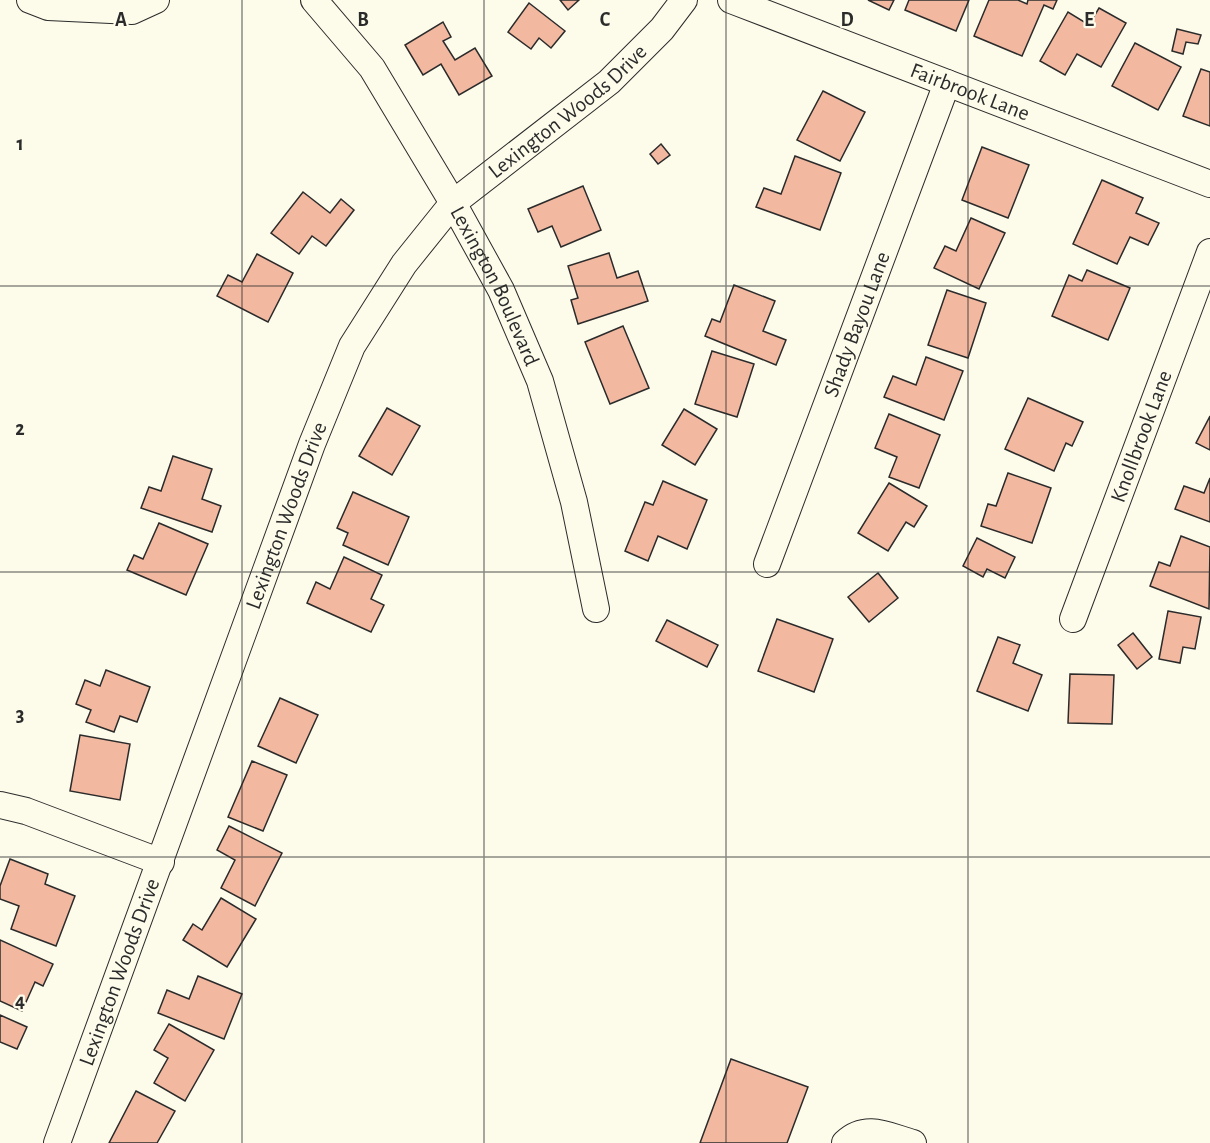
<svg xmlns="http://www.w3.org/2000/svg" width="1210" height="1143" font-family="'Alegreya Sans',sans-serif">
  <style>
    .building { fill: #f2b8a0; stroke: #2b2b2b; stroke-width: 1.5 }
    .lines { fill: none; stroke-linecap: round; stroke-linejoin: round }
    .minor-casing { stroke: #2b2b2b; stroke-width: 28 }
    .minor { stroke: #fdfbea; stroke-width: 26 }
    .grid { fill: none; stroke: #2b2b2b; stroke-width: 1.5; stroke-opacity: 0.55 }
    .labels { text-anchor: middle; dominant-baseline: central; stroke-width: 4.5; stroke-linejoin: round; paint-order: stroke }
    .street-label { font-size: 22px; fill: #2b2b2b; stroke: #fdfbea }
    .grid-label { font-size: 20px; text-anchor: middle; font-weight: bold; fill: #2b2b2b; stroke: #fdfbea; stroke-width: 4.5; stroke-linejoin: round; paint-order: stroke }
  </style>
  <rect width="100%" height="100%" fill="#fdfbea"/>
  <!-- building -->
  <g class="building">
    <path d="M560,0h19l-11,10z"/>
    <path d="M868,0h26l-5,10z"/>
    <path d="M909,0h60l-13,31 -51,-21z"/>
    <path d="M989,0h29l9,4 1,-4h29l-4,9 -9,-4 -22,51 -48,-20z"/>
    <path d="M529,3l36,28 -14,17 -12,-10 -8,11 -23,-17z"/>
    <path d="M1099,8l27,15 -25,44 -24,-13 -12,21 -25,-14 28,-49 21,13z"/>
    <path d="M443,22l8,15 -8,4 12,19 20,-12 17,28 -33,19 -18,-31 -18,11 -18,-30z"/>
    <path d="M1177,29l24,6 -3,9 -12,-2 -3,12 -11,-3z"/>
    <path d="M1135,43l46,24 -23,43 -46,-24z"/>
    <path d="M1201,69l9,3v54l-27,-10z"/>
    <path d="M823,91l42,21 -25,49 -43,-21z"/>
    <path d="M661,144l9,11 -12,9 -8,-10z"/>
    <path d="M982,147l47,18 -21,53 -46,-18z"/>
    <path d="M795,156l46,17 -21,57 -64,-23 8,-19 17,6z"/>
    <path d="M1102,180l41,18 -7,15 23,10 -11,22 -18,-8 -13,27 -44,-20z"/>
    <path d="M583,186l18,44 -40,17 -9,-21 -14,6 -10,-23z"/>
    <path d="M303,192l27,21 11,-14 13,11 -28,36 -14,-10 -13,18 -28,-21z"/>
    <path d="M971,218l34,15 -26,56 -45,-21 11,-22 11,5z"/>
    <path d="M609,253l8,25 21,-7 10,30 -70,23 -7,-24 7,-2 -10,-32z"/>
    <path d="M257,254l36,19 -25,49 -51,-26 11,-21 14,7z"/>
    <path d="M1087,270l43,18 -22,52 -56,-24 17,-41 13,6z"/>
    <path d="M734,285l41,16 -12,30 23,9 -10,25 -71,-29 7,-17 8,3z"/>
    <path d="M947,290l39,13 -18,55 -40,-13z"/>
    <path d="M623,326l26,62 -39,16 -25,-62z"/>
    <path d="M712,351l42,13 -17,53 -42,-13z"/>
    <path d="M926,357l37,14 -19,49 -60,-23 9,-21 23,9z"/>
    <path d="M1028,398l55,24 -11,24 -6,-3 -12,28 -49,-22z"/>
    <path d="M387,408l33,18 -28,49 -33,-19z"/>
    <path d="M684,409l33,20 -22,36 -33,-20z"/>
    <path d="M889,414l51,21 -21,53 -30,-11 8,-20 -22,-9z"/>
    <path d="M1210,416v34l-14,-7z"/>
    <path d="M173,456l39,13 -10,30 19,7 -9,26 -71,-24 8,-21 12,4z"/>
    <path d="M1008,473l43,15 -19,55 -51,-17 7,-22 8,2z"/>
    <path d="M1210,478v44l-35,-13 9,-23 20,7z"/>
    <path d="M663,481l44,19 -20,49 -29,-13 -10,25 -23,-10 20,-49 8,3z"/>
    <path d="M889,483l38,23 -13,21 -8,-5 -18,29 -30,-18z"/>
    <path d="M353,492l56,25 -21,48 -45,-20 5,-12 -11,-5z"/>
    <path d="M159,523l49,21 -22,51 -59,-25 7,-15 9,4z"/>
    <path d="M1181,536l29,11 -1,62 -59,-23 9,-24 11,4z"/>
    <path d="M977,538l38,19 -10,21 -18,-9 -4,8 -20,-11z"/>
    <path d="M344,557l38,18 -11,24 13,6 -13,27 -64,-29 9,-21 14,7z"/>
    <path d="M878,573l20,25 -29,24 -21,-25z"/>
    <path d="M1168,611l33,6 -6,32 -12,-2 -3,16 -21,-4z"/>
    <path d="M777,619l56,20 -19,53 -56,-21z"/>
    <path d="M667,620l51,25 -11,22 -51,-26z"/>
    <path d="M1133,633l19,24 -15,12 -19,-24z"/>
    <path d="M998,637l22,8 -7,18 29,12 -14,36 -51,-20z"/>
    <path d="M106,670l44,17 -13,35 -17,-6 -6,16 -28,-10 5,-12 -15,-6 9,-24 15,6z"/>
    <path d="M1070,674l44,1 -2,49 -44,-1z"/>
    <path d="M280,698l38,17 -22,48 -38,-17z"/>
    <path d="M80,735l50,9 -10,56 -50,-9z"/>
    <path d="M252,761l35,14 -24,56 -35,-14z"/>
    <path d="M229,826l53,27 -27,53 -34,-18 14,-28 -18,-10z"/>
    <path d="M10,859l38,15 -3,10 30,12 -19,50 -45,-17 8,-23 -19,-7v-13z"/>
    <path d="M221,898l35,21 -29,48 -44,-27 10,-16 9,6z"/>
    <path d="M0,940l53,24 -10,22 -8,-4 -13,29 -22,-10z"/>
    <path d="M198,976l44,18 -18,45 -66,-26 9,-23 22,9z"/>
    <path d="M0,1015l27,12 -10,22 -17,-7z"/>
    <path d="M169,1024l45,26 -29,51 -31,-18 14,-25 -14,-8z"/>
    <path d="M731,1059l77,28 -21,56h-87z"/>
    <path d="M136,1091l39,20 -18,32h-48z"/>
  </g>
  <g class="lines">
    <defs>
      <g id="minor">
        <path d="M30,0l18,7 84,4 24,-11"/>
        <path id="s1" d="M314,0l58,68 81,135 48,87 39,91 34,121 22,107"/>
        <path id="s2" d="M731,0l479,184"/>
        <path id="s3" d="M767,564l180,-481"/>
        <path id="s4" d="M1073,619l137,-367"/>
        <path d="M0,805l26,6 135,51"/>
        <path id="s5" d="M57,1143l255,-699 40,-98 52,-82 49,-61 156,-121 53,-53 22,-29"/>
        <path d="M845,1143c21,-20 43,-7 68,0"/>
      </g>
    </defs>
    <!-- minor casing -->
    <use href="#minor" class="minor-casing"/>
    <!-- minor -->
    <use href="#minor" class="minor"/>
  </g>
  <!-- grid -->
  <path class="grid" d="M242,0v1143M484,0v1143M726,0v1143M968,0v1143M0,286h1210M0,572h1210M0,857h1210"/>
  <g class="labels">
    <!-- street labels -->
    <g class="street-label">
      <text stroke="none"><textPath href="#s2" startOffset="256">Fairbrook Lane</textPath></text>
      <text stroke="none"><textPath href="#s5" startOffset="1172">Lexington Woods Drive</textPath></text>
      <text stroke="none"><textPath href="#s1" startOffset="340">Lexington Boulevard</textPath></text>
      <text stroke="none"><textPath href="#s3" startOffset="256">Shady Bayou Lane</textPath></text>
      <text stroke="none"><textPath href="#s4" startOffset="195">Knollbrook Lane</textPath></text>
      <text stroke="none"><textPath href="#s5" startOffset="668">Lexington Woods Drive</textPath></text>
      <text stroke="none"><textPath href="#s5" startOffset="182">Lexington Woods Drive</textPath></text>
    </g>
  </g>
  <g class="grid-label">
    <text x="121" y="26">A</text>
    <text x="363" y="26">B</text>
    <text x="605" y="26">C</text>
    <text x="847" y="26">D</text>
    <text x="1089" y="26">E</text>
    <text x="20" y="150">1</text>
    <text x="20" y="435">2</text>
    <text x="20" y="721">3</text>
    <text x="20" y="1007">4</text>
  </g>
</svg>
